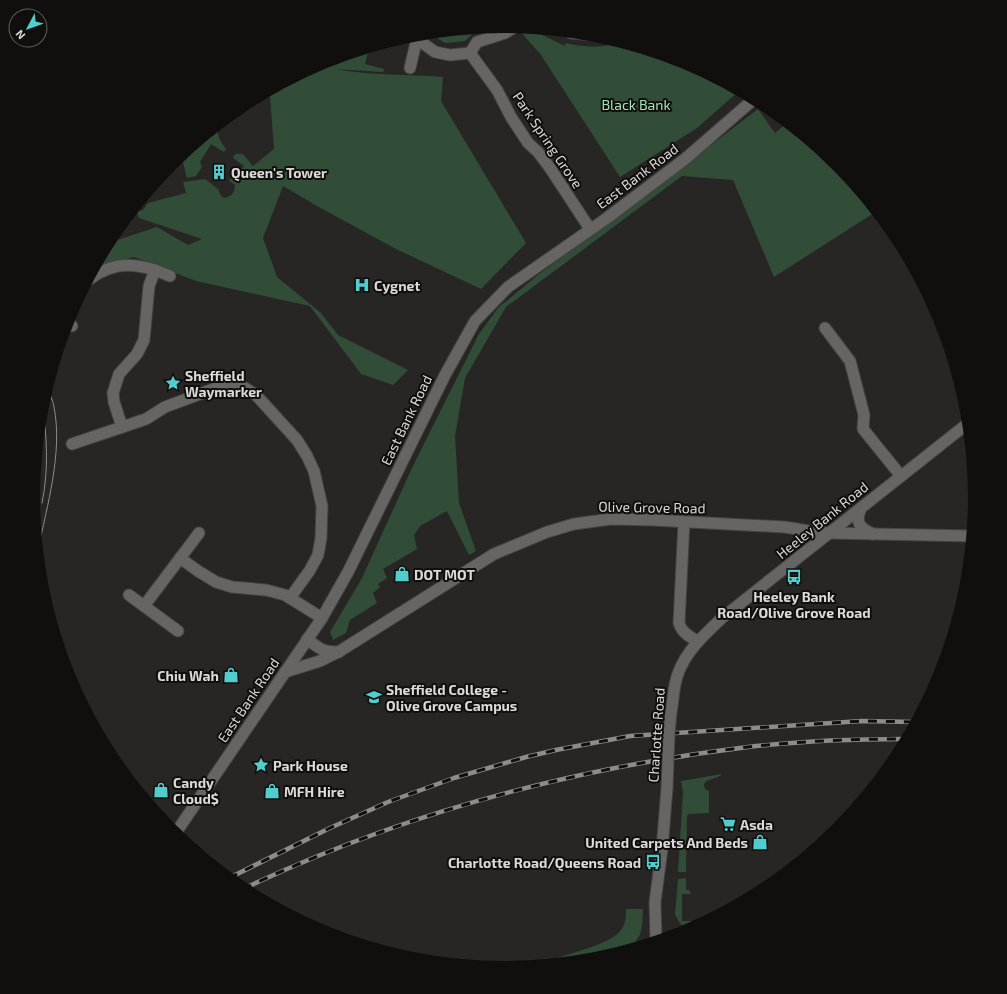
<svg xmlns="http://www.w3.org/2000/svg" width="1007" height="994" font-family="'Exo 2',sans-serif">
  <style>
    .green { fill: #314d38 }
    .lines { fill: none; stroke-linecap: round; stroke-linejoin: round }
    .minor-casing { stroke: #454442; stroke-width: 13 }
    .tertiary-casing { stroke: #454442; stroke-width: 13 }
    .minor { stroke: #676563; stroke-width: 11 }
    .tertiary { stroke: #676563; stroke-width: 11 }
    .tram { stroke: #8d8c8a; stroke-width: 1 }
    .rail-casing { stroke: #8d8c8a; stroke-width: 4.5 }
    .rail { stroke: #100f0e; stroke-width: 3; stroke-dasharray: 9; stroke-linecap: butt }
    .tertiary-bridge-casing { stroke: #454442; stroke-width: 13; stroke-linecap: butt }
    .tertiary-bridge { stroke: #676563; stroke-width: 11 }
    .labels { text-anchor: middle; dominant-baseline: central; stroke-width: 4; stroke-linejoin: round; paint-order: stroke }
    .park-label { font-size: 14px; fill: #9fe5b0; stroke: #100f0e }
    .street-label { font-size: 14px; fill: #dbdad9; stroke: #100f0e }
    .poi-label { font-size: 14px; font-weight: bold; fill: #dbdad9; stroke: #100f0e; text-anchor: start }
  </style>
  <rect width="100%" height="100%" fill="#272624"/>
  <!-- green -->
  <g class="green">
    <path d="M483,28l-6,2 -12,11 -20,2 -16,-10z"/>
    <path d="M523,28h5l37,18v-3c18,4 36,6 54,-1l65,20 55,29 -42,37 -77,49 -79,-122 -21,-24z"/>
    <path d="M369,48l-4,16 19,5 -1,3 -47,-3c35,7 71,5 107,8l-2,24 85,142 -45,46 -85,-40 -79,-43 -34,-20 -20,52 14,39 44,36 17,22 70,35 -15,15 -32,-11 -51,-68 -114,-25 -62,-24 -39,10 13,-24 49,-16 31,18 14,-6 -63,-21 -2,-6 6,-2 5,-7 38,-10 -3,-11 22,-3 13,10 3,7 4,2c8,-3 9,-5 10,-13l-6,-4 5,-7 3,1 7,-9 -11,-8 2,-4h8l10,12 21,-17 -4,-53 2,-7 45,-24 3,1v-3l3,-1z"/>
    <path d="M758,109l17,24 12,-10 50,41 58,72 7,12 -28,-35 -100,64 -41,-97 -51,-4 -176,131 -41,71 -10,58 4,67 17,48 -7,4 -22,-44 -27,15 -6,9 3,14 -34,20 4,9 -9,6 2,3 -7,6 4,10 -27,17 -4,13 -13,7 -3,-8 32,-54 50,-110 67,-134 19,-26 41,-34 67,-49z"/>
    <path d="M218,125c-2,10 2,16 8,24l-2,3 -13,-8 -11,18 2,5 -6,9 -9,2 -5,-19 -7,1z"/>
    <path d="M722,774c-6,6 -14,4 -18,10l1,5 4,2v22l-21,1 -1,2 -1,56h-8l5,-79 -2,-12z"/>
    <path d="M686,878v12h3l2,4h-9v27h10v4h2v2l-7,4 -8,-9 -4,-8 3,-35z"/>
    <path d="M626,909h17c-1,13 1,28 -12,36l-57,16 -36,4c21,-10 72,-19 83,-35 5,-7 5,-13 5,-21z"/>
  </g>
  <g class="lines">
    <defs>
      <g id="minor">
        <path d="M571,33l23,2"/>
        <path d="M417,39l18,13 15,3 20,-2"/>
        <path d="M470,53l27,37 14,27 17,26 10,9 12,16 40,61"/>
        <path d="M470,53l7,-11 28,-9 10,-6"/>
        <path d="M410,68l8,-34"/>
        <path d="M88,280c28,-21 52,-17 82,-4"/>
        <path d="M66,324l6,2"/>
        <path d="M825,328l25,33 14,54 -1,14 38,47"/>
        <path d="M122,427l-8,-25 -1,-9 6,-19 18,-20 7,-14 5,-54 6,-16"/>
        <path d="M72,444l74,-25 19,-12 51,-19 16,-2 13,2 11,7 41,45 10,16 7,15 8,35 -1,32 -3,17 -8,15 -20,28"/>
        <path d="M861,508c-6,14 -2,20 12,26"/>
        <path d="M684,522l-5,101c3,10 10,13 18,18"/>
        <path d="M829,533l142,3"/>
        <path d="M180,558l18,13 18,11 16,5 34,3 19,5 37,23"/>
        <path d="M129,595l49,36"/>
        <path d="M144,606l55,-73"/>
        <path d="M307,639c13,10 15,13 32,13"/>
        <path d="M285,672l35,-11 20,-10 154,-97 53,-22 27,-8 37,-5 42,1 131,7c16,2 30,6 45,6"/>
      </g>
      <g id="tertiary">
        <path d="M671,712c2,-9 2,-18 4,-27 5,-29 27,-48 47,-67l245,-194"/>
        <path d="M175,834l147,-216 26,-46 97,-197 30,-54 33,-34 99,-69 78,-59 69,-60"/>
        <path d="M656,941l-1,-39 7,-53 5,-61"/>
      </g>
    </defs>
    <!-- minor casing -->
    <use href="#minor" class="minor-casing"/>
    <!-- tertiary casing -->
    <use href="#tertiary" class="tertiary-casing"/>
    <!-- minor -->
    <use href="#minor" class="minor"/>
    <!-- tertiary -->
    <use href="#tertiary" class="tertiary"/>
    <!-- tram -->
    <g class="tram">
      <path d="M42,503c7,-34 5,-67 0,-101"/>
      <path d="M38,550c9,-44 25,-98 16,-143 -1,-7 -5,-14 -7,-20"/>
    </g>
    <defs>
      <g id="rail">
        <path d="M229,878l101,-50 58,-26 66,-24 72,-21 30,-7 74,-14 232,-15 53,1"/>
        <path d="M243,889c158,-75 331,-121 505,-142 52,-6 105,-8 158,-8"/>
      </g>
    </defs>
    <!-- rail casing -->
    <use href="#rail" class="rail-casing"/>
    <!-- rail -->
    <use href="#rail" class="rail"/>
    <defs>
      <path id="tertiary-bridge" d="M667,788l2,-54 2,-22"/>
    </defs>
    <!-- tertiary-bridge casing -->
    <use href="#tertiary-bridge" class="tertiary-bridge-casing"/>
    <!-- tertiary-bridge -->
    <use href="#tertiary-bridge" class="tertiary-bridge"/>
  </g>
  <!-- icons -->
  <defs>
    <symbol id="building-bare" viewBox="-9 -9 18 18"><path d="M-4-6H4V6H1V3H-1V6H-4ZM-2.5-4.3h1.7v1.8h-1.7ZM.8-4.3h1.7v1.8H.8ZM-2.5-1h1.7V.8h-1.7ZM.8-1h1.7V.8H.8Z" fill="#52cdce" stroke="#100f0e" stroke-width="2.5" paint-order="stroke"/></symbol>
    <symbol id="hospital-bare" viewBox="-9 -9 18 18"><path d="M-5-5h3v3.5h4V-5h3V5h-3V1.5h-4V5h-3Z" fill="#52cdce" stroke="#100f0e" stroke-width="2.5" paint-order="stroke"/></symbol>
    <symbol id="sight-bare" viewBox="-9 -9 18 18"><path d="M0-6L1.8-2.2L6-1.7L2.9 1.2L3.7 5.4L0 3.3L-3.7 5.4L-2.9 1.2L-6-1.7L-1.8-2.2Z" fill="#52cdce" stroke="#100f0e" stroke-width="2.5" paint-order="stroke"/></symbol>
    <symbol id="shop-bare" viewBox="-9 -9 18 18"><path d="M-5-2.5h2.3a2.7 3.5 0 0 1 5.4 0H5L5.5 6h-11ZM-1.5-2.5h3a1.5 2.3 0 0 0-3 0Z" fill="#52cdce" stroke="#100f0e" stroke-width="2.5" paint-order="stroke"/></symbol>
    <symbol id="bus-bare" viewBox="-9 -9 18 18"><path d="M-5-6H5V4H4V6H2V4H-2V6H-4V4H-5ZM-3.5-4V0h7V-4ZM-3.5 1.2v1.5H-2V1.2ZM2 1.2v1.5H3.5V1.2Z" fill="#52cdce" stroke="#100f0e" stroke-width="2.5" paint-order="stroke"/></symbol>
    <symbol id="university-bare" viewBox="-9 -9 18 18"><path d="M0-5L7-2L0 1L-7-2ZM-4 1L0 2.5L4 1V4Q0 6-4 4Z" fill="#52cdce" stroke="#100f0e" stroke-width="2.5" paint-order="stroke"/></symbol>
    <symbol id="supermarket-bare" viewBox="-9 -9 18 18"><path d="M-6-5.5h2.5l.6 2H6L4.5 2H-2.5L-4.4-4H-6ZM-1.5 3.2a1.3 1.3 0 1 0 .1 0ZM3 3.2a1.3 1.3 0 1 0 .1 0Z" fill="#52cdce" stroke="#100f0e" stroke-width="2.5" paint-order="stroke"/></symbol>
  </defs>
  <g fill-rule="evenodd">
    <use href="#building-bare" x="208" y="161" width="22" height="22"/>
    <use href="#hospital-bare" x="351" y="274" width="22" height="22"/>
    <use href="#sight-bare" x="162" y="372" width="22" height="22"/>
    <use href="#shop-bare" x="391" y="563" width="22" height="22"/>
    <use href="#bus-bare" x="783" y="566" width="22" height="22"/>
    <use href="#shop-bare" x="220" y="664" width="22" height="22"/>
    <use href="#university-bare" x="363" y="686" width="22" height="22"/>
    <use href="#sight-bare" x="250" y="754" width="22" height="22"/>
    <use href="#shop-bare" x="150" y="779" width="22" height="22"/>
    <use href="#shop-bare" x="261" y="780" width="22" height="22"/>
    <use href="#supermarket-bare" x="717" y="813" width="22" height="22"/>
    <use href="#shop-bare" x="749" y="831" width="22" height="22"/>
    <use href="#bus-bare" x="642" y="851" width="22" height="22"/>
  </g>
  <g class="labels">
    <!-- park labels -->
    <g class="park-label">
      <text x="636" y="104">Black Bank</text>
    </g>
    <!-- street labels -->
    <g class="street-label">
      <text transform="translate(548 140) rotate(56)">Park Spring Grove</text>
      <text transform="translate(637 176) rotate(-37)">East Bank Road</text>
      <text transform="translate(406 420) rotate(-64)">East Bank Road</text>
      <text transform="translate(652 507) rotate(1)">Olive Grove Road</text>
      <text transform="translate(822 520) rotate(-39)">Heeley Bank Road</text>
      <text transform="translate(248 700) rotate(-56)">East Bank Road</text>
      <text transform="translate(656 735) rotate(-86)">Charlotte Road</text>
    </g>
    <!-- poi labels -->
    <g class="poi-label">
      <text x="231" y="172">Queen's Tower</text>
      <text x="374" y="285">Cygnet</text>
      <text x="185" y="375">Sheffield<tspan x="185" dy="16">Waymarker</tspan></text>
      <text x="414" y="574">DOT MOT</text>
      <text x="794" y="596" text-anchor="middle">Heeley Bank<tspan x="794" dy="16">Road/Olive Grove Road</tspan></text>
      <text x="219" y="675" text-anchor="end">Chiu Wah</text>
      <text x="386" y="689">Sheffield College -<tspan x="386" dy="16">Olive Grove Campus</tspan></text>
      <text x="273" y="765">Park House</text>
      <text x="173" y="782">Candy<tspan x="173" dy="16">Cloud$</tspan></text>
      <text x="284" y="791">MFH Hire</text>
      <text x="740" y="824">Asda</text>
      <text x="748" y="842" text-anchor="end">United Carpets And Beds</text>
      <text x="641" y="862" text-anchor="end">Charlotte Road/Queens Road</text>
    </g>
  </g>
  <!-- crop -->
  <path d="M0 0H1007V994H0ZM40 497a464 464 0 1 1 928 0a464 464 0 1 1-928 0Z" fill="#100f0e" fill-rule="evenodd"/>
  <!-- north arrow -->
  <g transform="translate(28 28) rotate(229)"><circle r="19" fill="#100f0e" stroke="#61605f"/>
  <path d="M0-3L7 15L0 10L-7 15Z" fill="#52cdce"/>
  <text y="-6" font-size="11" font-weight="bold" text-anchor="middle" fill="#dbdad9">N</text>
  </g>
</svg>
